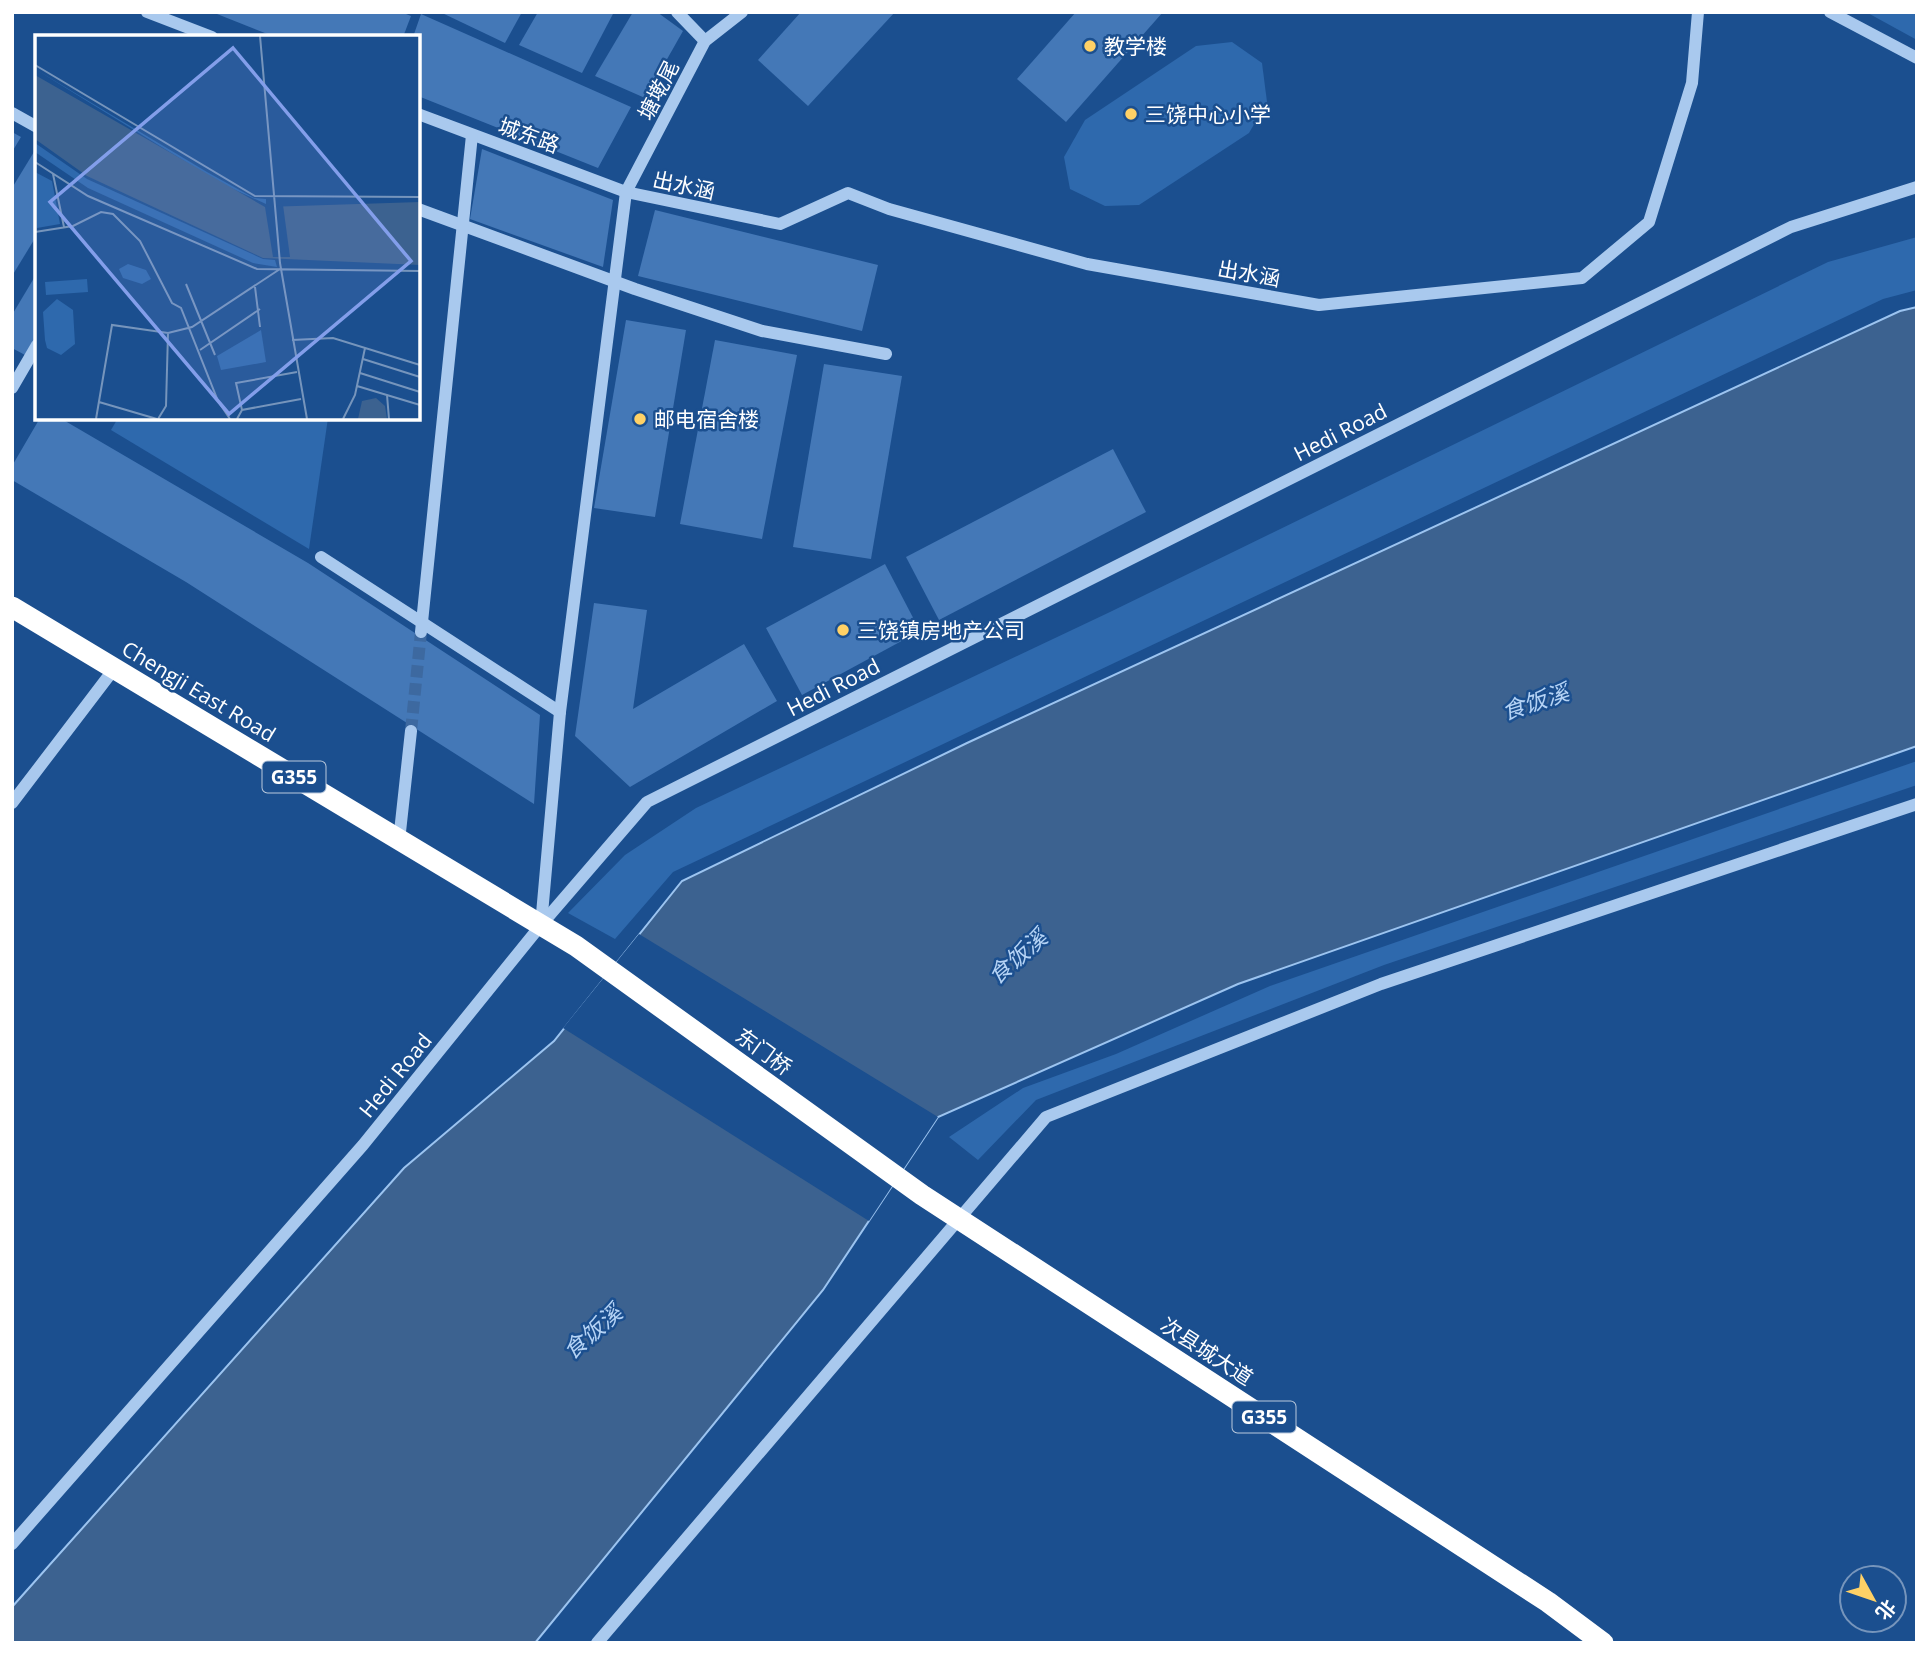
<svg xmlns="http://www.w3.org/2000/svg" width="1929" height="1655" font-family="'Open Sans','Noto Sans SC',sans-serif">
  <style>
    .green { fill: #2e69ad }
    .water { fill: #3c6290; stroke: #9cc4f0; stroke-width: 2 }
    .pier { fill: #1b4f8f }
    .building { fill: #4478b7 }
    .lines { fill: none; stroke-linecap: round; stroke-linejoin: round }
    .minor-tunnel { stroke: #3d69a0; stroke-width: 12; stroke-dasharray: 12 6; stroke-linecap: butt }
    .minor { stroke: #a9c9ee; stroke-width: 12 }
    .highway { stroke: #fff; stroke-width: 21 }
    .poi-dot { fill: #ffd166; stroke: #1b4f8f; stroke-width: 2.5 }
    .labels { text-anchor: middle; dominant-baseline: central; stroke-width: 5; stroke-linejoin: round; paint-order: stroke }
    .shield { fill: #1b4f8f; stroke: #bbcadd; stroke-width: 2 }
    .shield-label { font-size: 19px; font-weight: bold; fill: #fff }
    .poi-label { font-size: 21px; fill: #fff; stroke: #1b4f8f; text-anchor: start }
    .street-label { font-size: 21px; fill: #fff; stroke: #1b4f8f }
    .water-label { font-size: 23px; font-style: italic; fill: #b5d3f5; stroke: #1b4f8f }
    .inset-road { fill: none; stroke: #7695bc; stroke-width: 2 }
    .view { fill: #839eea; fill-opacity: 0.15; stroke: #839eea; stroke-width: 3.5 }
    .inset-edge { fill: none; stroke: #fff; stroke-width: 3.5 }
  </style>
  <rect width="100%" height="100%" fill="#1b4f8f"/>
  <!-- green -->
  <g class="green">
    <path d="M1866,12h51v28z"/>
    <path d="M1232,42l30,21 5,39 -18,31 -110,72 -34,1 -35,-17 -6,-32 21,-37 111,-74z"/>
    <path d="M1917,237v53l-34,9 -1210,573 -58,67 -47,-26 57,-58 71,-47 414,-196 718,-350z"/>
    <path d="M118,418h210l-19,131 -198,-119z"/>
    <path d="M1917,761v24l-533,180 -348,135 -58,60 -29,-23 74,-49 93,-34 154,-68z"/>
  </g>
  <!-- water -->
  <path class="water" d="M1917,307v439l-679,238 -300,133 -115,173 -288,353h-523v-36l392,-439 150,-127 128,-160 285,-138 933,-432z"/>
  <!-- pier -->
  <path class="pier" d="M639,934l299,183 -69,104 -306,-193z"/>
  <!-- building -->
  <g class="building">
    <path d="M212,12h189l10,4 -8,21h-128z"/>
    <path d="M440,12h82l-17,31z"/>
    <path d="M538,12h76l-32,61 -63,-28z"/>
    <path d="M633,12h24l26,19 -38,67 -50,-22z"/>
    <path d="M801,12h94l-87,94 -50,-46z"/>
    <path d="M1076,12h87l-97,110 -49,-43z"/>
    <path d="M421,14l210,93 -33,61 -180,-72v-59h-5z"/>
    <path d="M12,132l9,5 -9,15z"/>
    <path d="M37,147v88l-25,41v-88z"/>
    <path d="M482,149l131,51 -10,67 -133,-48z"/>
    <path d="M655,210l223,55 -16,66 -224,-55z"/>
    <path d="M37,273v61l-12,21 -13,-7v-33z"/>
    <path d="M626,320l60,10 -31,187 -61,-9z"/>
    <path d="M715,340l82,15 -35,184 -82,-15z"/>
    <path d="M824,364l78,12 -31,183 -78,-12z"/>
    <path d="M40,418h20l248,145 232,152 -6,89 -348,-222 -174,-102v-14z"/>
    <path d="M1113,449l33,63 -207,108 -33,-63z"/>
    <path d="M885,564l35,67 -118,64 -36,-67z"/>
    <path d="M594,603l53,7 -14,99 111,-65 33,57 -147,86 -55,-51z"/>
  </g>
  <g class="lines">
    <!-- minor-tunnel -->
    <path class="minor-tunnel" d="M411,731l10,-99"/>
    <!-- minor -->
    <g class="minor">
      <path d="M147,12l65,25"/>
      <path d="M677,12l28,29"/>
      <path d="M1830,12l87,46"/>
      <path d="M12,113l25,14"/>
      <path d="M418,114l208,78 154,32 68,-31 41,16 198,55 232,41 263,-27 67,-56 43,-139 6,-71"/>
      <path d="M418,209l217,80 127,42 124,23"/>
      <path d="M12,388l25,-43"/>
      <path d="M321,557l239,155"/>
      <path d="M421,632l51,-497"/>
      <path d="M12,803l102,-134"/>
      <path d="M399,841l12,-110"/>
      <path d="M541,925l19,-213 66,-520 79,-151 37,-29"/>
      <path d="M12,1544l351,-399 178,-220 106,-123 1144,-575 126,-40"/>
      <path d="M597,1643l449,-526 335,-133 536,-180"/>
    </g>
    <!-- highway -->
    <path class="highway" d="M12,607l564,339 346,249 626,407 55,41"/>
  </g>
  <!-- markers -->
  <g class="poi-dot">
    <circle cx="1090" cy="46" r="7"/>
    <circle cx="1131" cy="114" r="7"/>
    <circle cx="640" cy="419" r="7"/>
    <circle cx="843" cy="630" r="7"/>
  </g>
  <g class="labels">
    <!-- shield labels -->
    <g class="shield">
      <rect x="262.5" y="761.5" width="63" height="31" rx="5"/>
      <rect x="1232.5" y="1401.5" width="63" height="31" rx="5"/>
    </g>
    <g class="shield-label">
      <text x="294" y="777">G355</text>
      <text x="1264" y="1417">G355</text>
    </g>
    <!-- poi labels -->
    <g class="poi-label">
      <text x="1104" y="46">教学楼</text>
      <text x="1145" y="114">三饶中心小学</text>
      <text x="654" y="419">邮电宿舍楼</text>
      <text x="857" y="630">三饶镇房地产公司</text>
    </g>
    <!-- street labels -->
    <g class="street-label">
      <text transform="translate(658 90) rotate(-63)">塘墘尾</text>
      <text transform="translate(529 135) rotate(20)">城东路</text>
      <text transform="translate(684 185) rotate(12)">出水涵</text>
      <text transform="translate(1249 273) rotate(10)">出水涵</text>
      <text transform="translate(1340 432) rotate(-27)">Hedi Road</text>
      <text transform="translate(833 687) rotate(-27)">Hedi Road</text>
      <text transform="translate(199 691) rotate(31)">Chengji East Road</text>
      <text transform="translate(764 1051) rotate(36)">东门桥</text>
      <text transform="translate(395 1075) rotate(-51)">Hedi Road</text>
      <text transform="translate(1207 1351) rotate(33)">次县城大道</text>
    </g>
    <!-- water labels -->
    <g class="water-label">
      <text transform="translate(1535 701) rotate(-18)">食饭溪</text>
      <text transform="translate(1017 956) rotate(-41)">食饭溪</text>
      <text transform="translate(592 1331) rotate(-41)">食饭溪</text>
    </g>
  </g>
  <!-- overview -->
  <g transform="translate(35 35)">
    <rect width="385" height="385" fill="#1b4f8f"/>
    <path d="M0,34l172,103 47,26 12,1v5l-46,-21zM0,108l52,36 176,80 12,1 2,7 -24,-4 -165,-75 -53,-36zM0,137l17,9 8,43 -23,4zM93,229l18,6 5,9 -9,5 -19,-6 -4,-9zM52,244l1,13 -42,3 -1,-13zM22,264l16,11 2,34 -14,11 -14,-7 -2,-8 -2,-28zM226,295l5,32 -45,8 -4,-14z" fill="#2e69ad"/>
    <path d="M0,40l230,132 155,-5v63l-157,-7 -176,-82 -52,-37zM341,363l9,8 2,13h-29l4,-18z" fill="#3c6290"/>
    <path d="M248,170l7,52h-17l-8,-50z" fill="#1b4f8f"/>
    <path class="inset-road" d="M225,1l20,227 27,156M0,30l220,131 165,1M0,127l53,34 169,73 163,2M18,139l11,53M0,197l38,-6 28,-14 12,2 27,27 32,62 9,5 37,93 12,18M151,249l29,71M220,252l5,40M257,305l41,-2 87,27M165,315l60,-41M328,324l57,18M325,338l60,19M322,351l63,19M352,360l2,24M64,367l58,17M207,375l-6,-27 61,-11M61,384l16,-94 56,8 24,-6 88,-58M123,384l8,-13 2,-73M202,384l5,-9 59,-11M308,384l12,-24 10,-47"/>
    <path class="view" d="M198,13l178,213 -182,153 -179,-212z"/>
    <rect width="385" height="385" class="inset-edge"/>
  </g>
  <!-- border -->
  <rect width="1929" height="1655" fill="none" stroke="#ffffff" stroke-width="28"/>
  <!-- north arrow -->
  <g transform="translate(1873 1599) rotate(130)"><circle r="33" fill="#1b4f8f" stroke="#7695bc" stroke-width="2"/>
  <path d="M0-5L12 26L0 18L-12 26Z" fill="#ffd166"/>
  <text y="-10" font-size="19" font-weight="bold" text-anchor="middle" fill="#ffffff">北</text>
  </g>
</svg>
